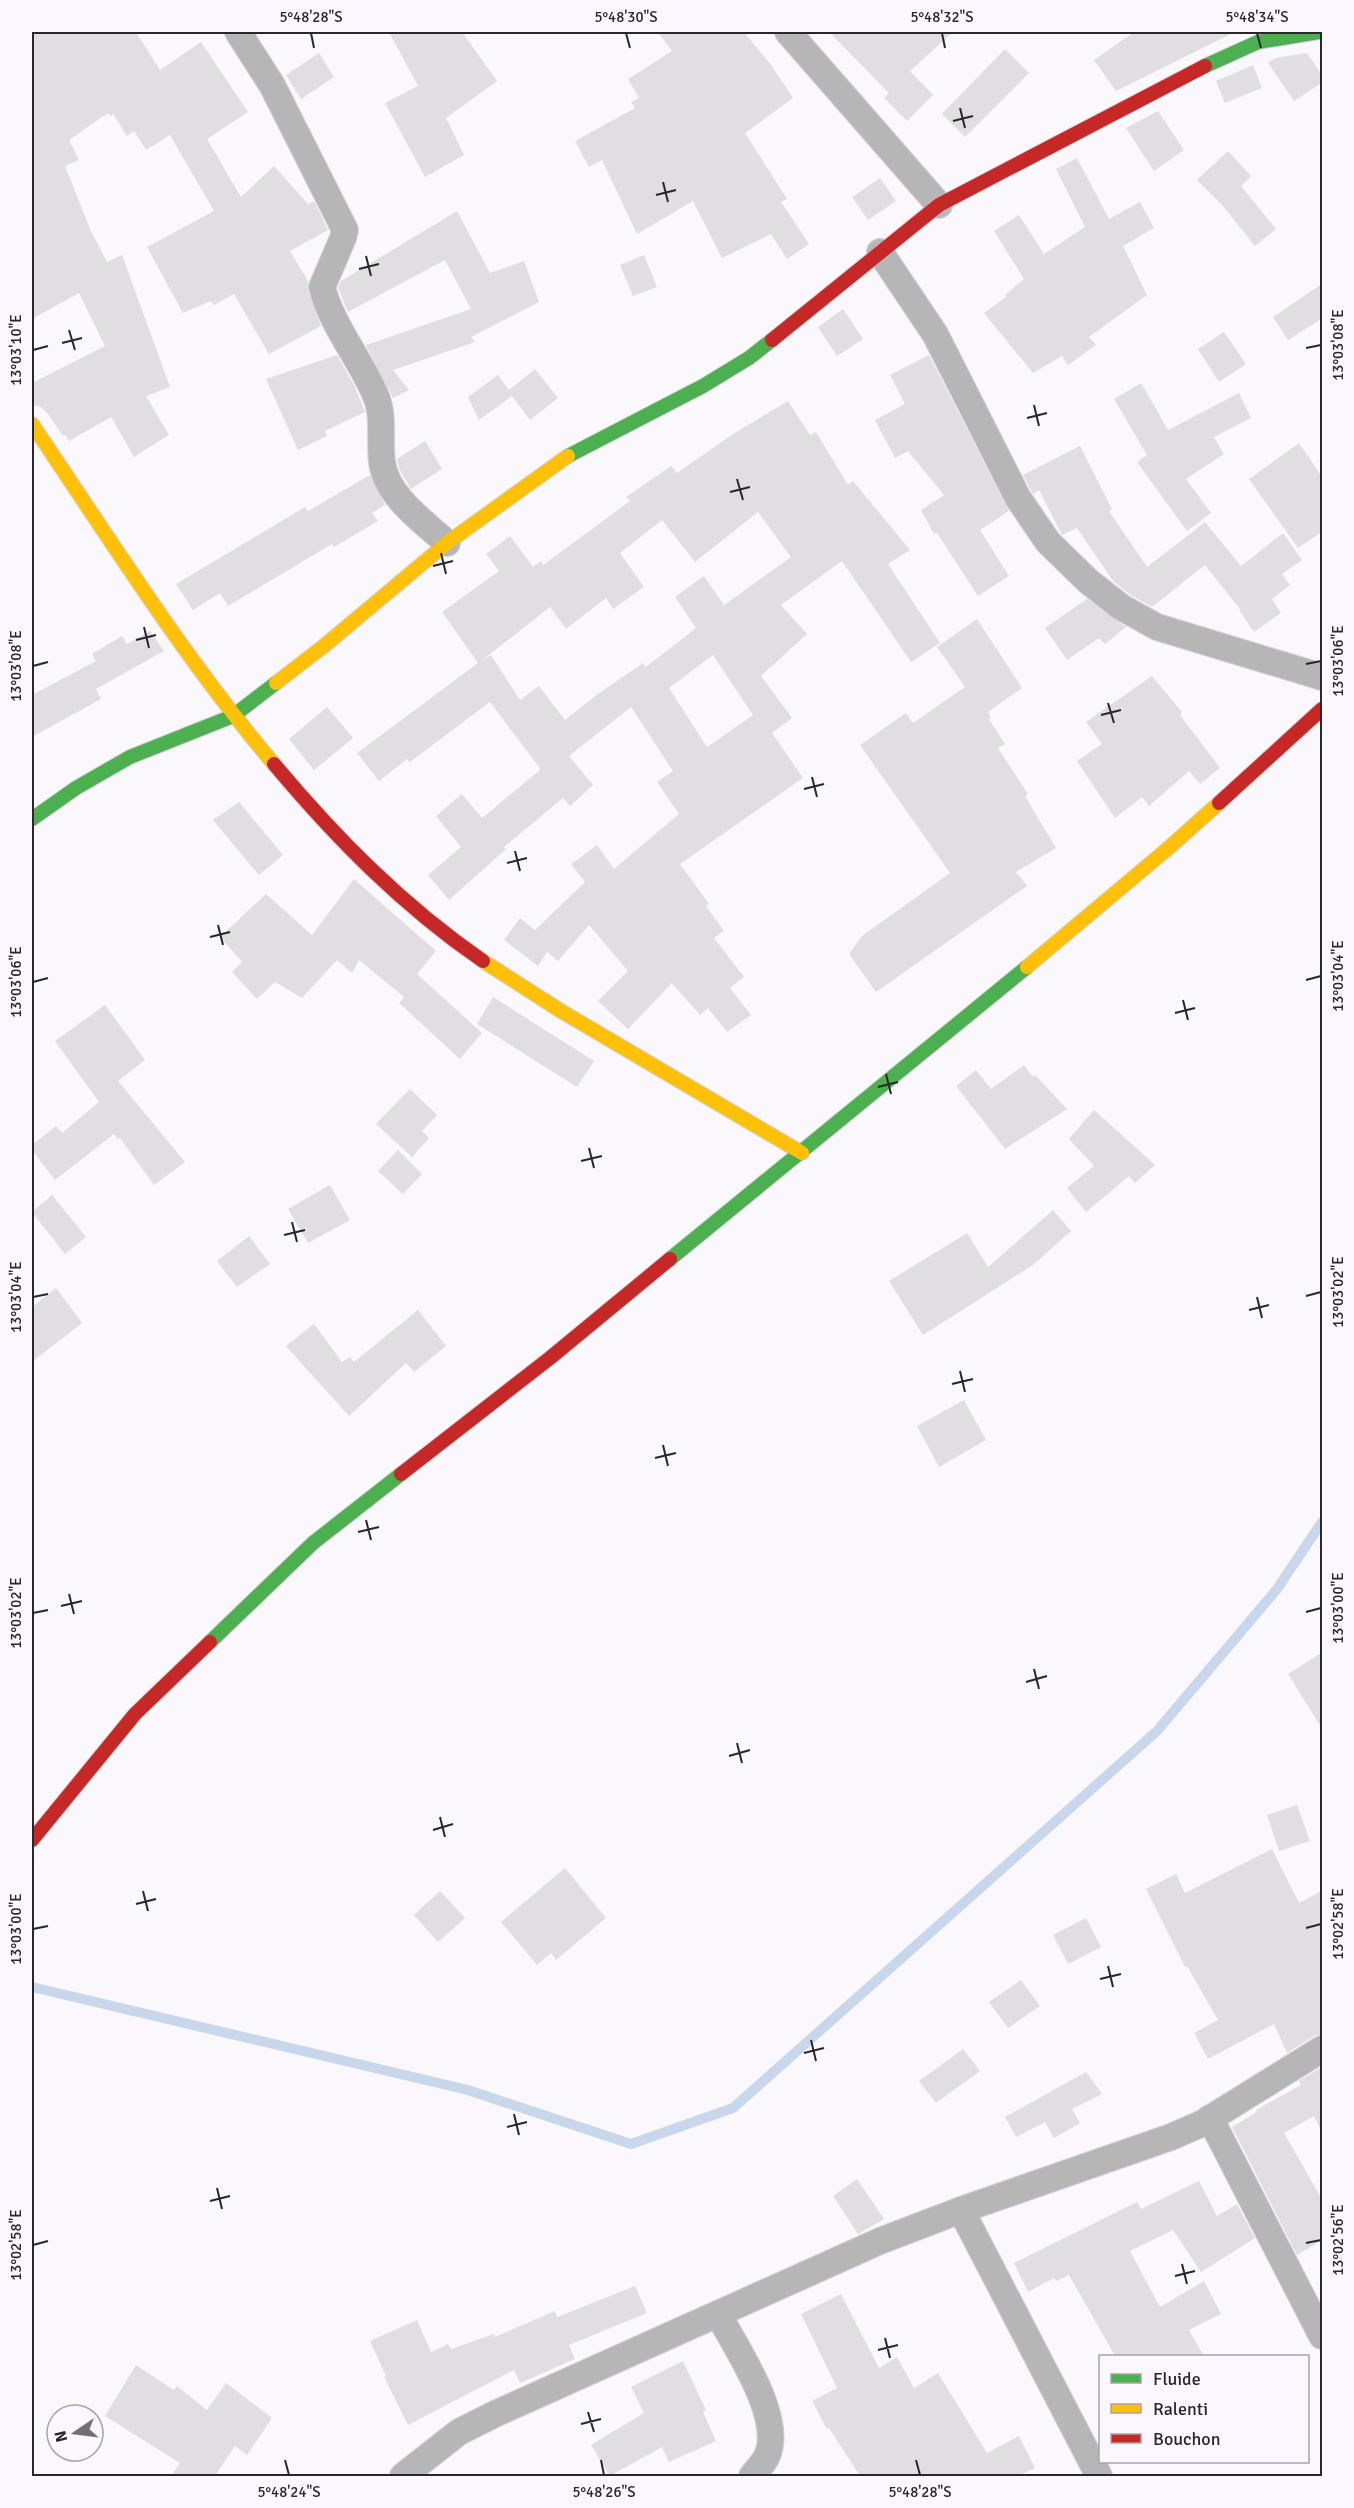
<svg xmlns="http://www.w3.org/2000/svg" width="1354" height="2508" font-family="Signika,sans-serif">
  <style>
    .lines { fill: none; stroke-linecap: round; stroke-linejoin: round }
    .stream { stroke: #c9d7ec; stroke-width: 10 }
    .building { fill: #e1dee2; fill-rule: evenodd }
    .street-casing { stroke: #d5d3d6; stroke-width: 28 }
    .fast-casing { stroke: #d5d3d6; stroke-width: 16 }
    .slow-casing { stroke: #d5d3d6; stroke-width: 16 }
    .jam-casing { stroke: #d5d3d6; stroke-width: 16 }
    .street { stroke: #b6b6b7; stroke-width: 26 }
    .fast { stroke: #4caf50; stroke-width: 14 }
    .slow { stroke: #ffc107; stroke-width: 14 }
    .jam { stroke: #c62828; stroke-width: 14 }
    .ticks { fill: none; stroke: #2a272b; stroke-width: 2 }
    .neatline { fill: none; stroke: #2a272b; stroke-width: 2 }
    .ticks-label { font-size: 15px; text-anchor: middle; fill: #2a272b }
  </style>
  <rect width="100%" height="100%" fill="#fbf8fd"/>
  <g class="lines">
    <!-- stream -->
    <path class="stream" d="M32,1987l436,103 163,54 102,-36 424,-377 120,-142 45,-67"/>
  </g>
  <!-- building -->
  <g class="building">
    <path d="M32,32h104l24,38 41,-28 47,70 -41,27 34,58 33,-31 34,38 6,-3 14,29 -38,21 18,30v10l13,35 -52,28 -35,-60 -20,11 -3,-4 -28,12 -36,-66 67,-36 -44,-76 -24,15 -12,-19 -7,5 -14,-22 -3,2 -2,-3 -39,27 10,20 -14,6 25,63 17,33 15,-7 48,132 -24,9 23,39 -35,22 -23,-40 -42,24 -4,-6 -2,1 -16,-23 -6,-6 -9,-2v-22l73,-37 -26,-53 -47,26z"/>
    <path d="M389,32h73l35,49 -51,37 18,37 -39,22 -40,-74 33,-17z"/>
    <path d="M658,32h86l27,33 22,33 -48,35 42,66 -6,3 28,42 -22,15 -16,-25 -49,24 -29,-57 -56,33 -35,-74 -13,7 -14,-26 60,-33 -4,-6 8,-4 -11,-19 44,-28z"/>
    <path d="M829,32h124l-43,39 23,24 -26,26 -23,-23 5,-5z"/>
    <path d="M1134,32h101l-119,59 -22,-31z"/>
    <path d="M1005,49l24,24 -64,64 -23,-23z"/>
    <path d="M319,53l15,24 -33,22 -15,-24z"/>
    <path d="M1307,53l16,24v5l-29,19 -26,-38 7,-5z"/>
    <path d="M1253,65l9,23 -37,15 -9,-22z"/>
    <path d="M1158,111l26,39 -30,21 -28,-43z"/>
    <path d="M1228,151l23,25 -10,10 35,43 -21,17 -33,-41 -25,-25z"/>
    <path d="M1077,158l32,61 31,-17 14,26 -31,18 24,49 -58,42 7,8 -28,20 -6,-9 -29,17 -49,-60 22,-16 -1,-2 19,-16 -30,-48 25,-16 25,39 41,-27 -29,-58z"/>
    <path d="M880,178l16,23 -28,19 -16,-23z"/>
    <path d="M457,211l33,62 34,-12 15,41 -68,35 4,5 -82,28 16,20 -16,8 -27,-53 105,-36 -26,-49 -97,52 -10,-24 3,-7z"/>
    <path d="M644,255l13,32 -24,9 -13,-31z"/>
    <path d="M1323,283v35l-35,22 -15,-23z"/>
    <path d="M843,309l20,30 -26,17 -19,-29z"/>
    <path d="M1224,332l22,32 -27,18 -21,-33z"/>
    <path d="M337,355l18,32 10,25 -40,19 2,5 -29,14 -32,-71z"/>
    <path d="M929,355l80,156 -29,19 29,46 -31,20 -41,-63 -3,1 -13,-24 23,-15 -36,-44 -13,7 -20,-38 30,-16 -15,-29z"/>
    <path d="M535,369l23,29 -28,22 -18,-24 -33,24 -11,-23 30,-22 11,15z"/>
    <path d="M1141,383l27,47 71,-37 12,25 -37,19 10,17 -38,25 25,34 -24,18 -50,-69 10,-7 -33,-56z"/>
    <path d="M788,401l22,34 6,-3 32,53 5,-4 57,69 -22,14 52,79 -29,19 -69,-101 -61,44 26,29 -46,42 31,42 -20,15 31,45 -123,86 29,40 -3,2 18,25 -10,7 30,39 -14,11 21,27 -24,17 -19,-24 -8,7 -28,-32 -44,46 -30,-28 30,-30 -39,-46 -31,36 -11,-9 -9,14 -34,-26 16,-22 15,12 50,-48 -14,-18 26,-19 17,24 65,-55 -22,-32 16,-11 -42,-64 -62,49 24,29 -23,21 -7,-8 -59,49 2,2 -57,51 -21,-25 33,-28 -25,-31 26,-22 20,24 58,-48 -1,-3 -49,-65 -80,60 -3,-3 -28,22 -22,-28 121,-90 -36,-51 57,-41 -13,-17 24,-18 23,31 8,-6 2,4 87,-64 -4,-4 45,-31 6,7 56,-39zM758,512l33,45 -67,48 -20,-29 -29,21 21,31 -50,39 -3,-4 -48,33 -30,24 -26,-34 -19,14 -29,-45 -11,7 70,-55 16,22 40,-31 7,11 31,-22 -24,-34 42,-33 33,42zM713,655l40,60 -46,32 -38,-59z"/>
    <path d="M425,441l17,28 -31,20 -12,-20 -2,-10z"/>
    <path d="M1299,443l24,35v53l-25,17 -49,-69z"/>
    <path d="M1080,446l32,63 -3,2 38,56 58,-45 36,44 42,-33 19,27 -20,14 8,11 -18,14 9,14 -27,19 -15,-22 1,-1 -35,-44 -53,42 -23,-13 -16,-13 -36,-53 -15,7 -23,-45 -6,4 -10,-19z"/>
    <path d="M370,475l15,30 -13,8 6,8 -44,26 -2,-3 -104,62 -8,-13 -27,17 -17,-26 129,-77 3,4z"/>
    <path d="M1087,599l39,28 -21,17 -6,-6 -32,22 -22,-32z"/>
    <path d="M977,619l45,69 -34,24 3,6 -2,1 16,25 -7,4 30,46 -3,2 31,52 -40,24 11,14 -151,106 -27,-38 13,-18 88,-63 -90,-128 46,-32 7,10 52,-36 -28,-40z"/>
    <path d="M150,631l14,20 -68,38 5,10 -69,38v-42l64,-34 -4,-7 30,-18 5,8z"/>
    <path d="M1152,676l30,36 -2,3 40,53 -20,16 -11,-13 -40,35 -7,-9 -27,21 -38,-57 25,-17 -16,-22z"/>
    <path d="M327,707l26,31 -39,32 -25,-31z"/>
    <path d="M239,802l44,53 -24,20 -46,-55z"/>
    <path d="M354,879l82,72 -19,23 65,59 -22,26 -61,-56 5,-6 -45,-37 -7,13 -15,-13 -35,38 -27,-16 -18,17 -25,-27 10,-10 -22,-25 46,-43 46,41z"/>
    <path d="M493,997l101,64 -17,26 -100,-63z"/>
    <path d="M105,1005l40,55 -27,21 67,81 -31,23 -34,-47 -2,1 -4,-5 -59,46 -23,-30v-5l24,-19 6,7 37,-31 -44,-61z"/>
    <path d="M1024,1065l9,12 2,-2 32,34 -62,40 -49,-63 20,-16 15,19z"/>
    <path d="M410,1089l27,26 -15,16 7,7 -17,19 -36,-33z"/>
    <path d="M1094,1110l61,55 -20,18 -6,-7 -43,36 -19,-24 27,-22 -25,-27z"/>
    <path d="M398,1150l24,24 -19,20 -25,-23z"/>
    <path d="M330,1185l20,35 -42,23 -20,-34z"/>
    <path d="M52,1195l34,42 -21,17 -33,-42z"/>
    <path d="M1053,1210l18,21 -38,34 -110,70 -34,-54 78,-48 21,34z"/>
    <path d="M249,1236l21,28 -33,23 -20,-26z"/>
    <path d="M56,1288l26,35 -50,39v-55z"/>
    <path d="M418,1310l28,36 -32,26 -8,-9 -57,53 -63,-70 28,-22 28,38 8,-5 4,5z"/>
    <path d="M964,1400l22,40 -47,27 -22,-41z"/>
    <path d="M1323,1652v78l-35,-56z"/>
    <path d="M1297,1805l13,36 -31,10 -12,-36z"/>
    <path d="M1272,1849l27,54 24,-13v144l-9,2 -27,17 -13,-29 -66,35 -14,-26 24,-13 -31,-54 -2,1 -39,-78 30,-15 9,19z"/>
    <path d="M565,1868l41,50 -50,42 -5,-7 -14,12 -36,-43z"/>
    <path d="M440,1891l25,27 -27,24 -24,-27z"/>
    <path d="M1086,1918l15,29 -33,17 -15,-29z"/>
    <path d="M1021,1980l19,26 -32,22 -19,-26z"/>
    <path d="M963,2049l17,22 -44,32 -17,-22z"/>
    <path d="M1323,2066v69l-9,-19 -30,17 39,68v39l-26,15 -65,-128 25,-15 -1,-2 45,-25 -2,-4z"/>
    <path d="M1086,2072l16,22 -30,15 8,14 -26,15 -9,-16 -29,15 -11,-20z"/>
    <path d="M857,2179l27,40 -26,15 -25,-38z"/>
    <path d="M1199,2181l18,35 20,-12 18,34 -54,34 -28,-42 -43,21 30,56 44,-26 17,33 -32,16 15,26h-89l-46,-81 -13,6 -2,-3 -26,14 -14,-29 123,-61 4,7z"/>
    <path d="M635,2286l12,27 -78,32 6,14 -55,24 -6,-13 -106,55 -24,-48 2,-1 -16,-35 47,-21 14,32 17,-8 3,5 43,-15 1,3 60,-26 2,6z"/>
    <path d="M841,2294l38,74 18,-11 17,31 24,-15 49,80 32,-17 16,32 -17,8h-158l-31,-48 -2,1 -15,-28 25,-13 -36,-74z"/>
    <path d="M683,2361l23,49 -3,2 13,29 -47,21 -7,-15 -52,29 -19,-31 53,-32 -13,-26z"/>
    <path d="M136,2365l38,25 3,-4 30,24 19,-27 46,35 -25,37 -12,-9 -20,30h-44l9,-13 -75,-47z"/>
  </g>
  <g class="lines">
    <defs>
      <g id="street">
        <path d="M238,32l34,53 73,145 -2,8 -21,49c10,39 37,70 53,107 10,21 4,46 7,68 4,34 42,60 65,81"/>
        <path d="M788,32l151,173"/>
        <path d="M880,252l55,82 83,164 30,44 40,39 33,26 36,20 165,50"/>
        <path d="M1210,2118l112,218"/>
        <path d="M961,2210l138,266"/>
        <path d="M718,2314c18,34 68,106 48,144 -4,7 -10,13 -14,18"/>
        <path d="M403,2476l56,-44 38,-19 383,-172 81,-31 210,-73 32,-14 119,-74"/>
      </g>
      <g id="fast">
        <path d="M1205,66l53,-24 61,-10"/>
        <path d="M568,456l135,-70 46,-28 23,-18"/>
        <path d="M32,819l44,-31 54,-31 103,-41 43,-33"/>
        <path d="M670,1259l357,-292"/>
        <path d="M210,1642l103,-99 88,-69"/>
      </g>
      <g id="slow">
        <path d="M32,424c78,115 152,234 242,340"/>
        <path d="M276,683l48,-37 123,-103 121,-87"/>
        <path d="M483,961l78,50 241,142"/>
        <path d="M1027,967l144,-121 48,-43"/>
      </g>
      <g id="jam">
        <path d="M772,340l167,-135 266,-139"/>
        <path d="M274,764c62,74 129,142 209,197"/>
        <path d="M1219,803l103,-94"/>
        <path d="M401,1474l149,-116 120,-99"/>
        <path d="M32,1840l103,-126 75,-72"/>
      </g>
    </defs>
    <!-- street casing -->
    <use href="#street" class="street-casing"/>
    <!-- fast casing -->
    <use href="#fast" class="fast-casing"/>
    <!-- slow casing -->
    <use href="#slow" class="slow-casing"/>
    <!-- jam casing -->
    <use href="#jam" class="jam-casing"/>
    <!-- street -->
    <use href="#street" class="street"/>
    <!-- fast -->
    <use href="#fast" class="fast"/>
    <!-- slow -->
    <use href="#slow" class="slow"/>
    <!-- jam -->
    <use href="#jam" class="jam"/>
  </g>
  <!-- ticks -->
  <path class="ticks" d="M311,33l3,15M626,33l4,15M942,33l3,15M1257,33l4,15M960,108l5,20M953,121l20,-5M663,182l5,20M656,195l20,-5M366,256l5,20M359,269l20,-5M69,330l6,20M62,343l20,-5M1306,348l15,-3M33,350l15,-4M1034,405l5,21M1027,418l20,-5M737,479l6,21M730,492l20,-5M441,553l5,21M433,566l20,-5M144,627l5,21M136,640l20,-5M1306,664l15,-3M33,666l15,-4M1108,703l6,20M1101,715l20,-5M812,777l5,20M804,789l20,-5M515,851l5,20M507,863l20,-5M218,925l5,20M210,937l20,-5M1306,980l15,-4M33,982l15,-4M1183,1000l5,20M1175,1013l20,-5M886,1074l5,20M878,1087l20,-5M589,1148l5,20M581,1161l21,-5M292,1222l5,20M284,1235l21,-5M1306,1296l15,-4M33,1297l15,-3M1257,1297l5,21M1249,1310l20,-5M960,1371l5,21M952,1384l21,-5M663,1445l5,21M655,1458l21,-5M366,1520l5,20M358,1532l21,-5M69,1594l5,20M61,1606l21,-5M1306,1612l15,-4M33,1613l15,-3M1034,1669l5,20M1026,1682l21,-6M737,1743l5,20M729,1756l21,-6M440,1817l5,20M433,1830l20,-6M143,1891l5,20M136,1904l20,-5M1306,1928l15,-4M33,1929l15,-3M1108,1966l5,21M1100,1979l21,-5M811,2040l5,21M804,2053l20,-5M514,2114l5,21M507,2127l20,-5M217,2188l5,21M210,2201l20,-5M1306,2243l15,-3M33,2245l15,-4M1182,2264l5,20M1175,2276l20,-5M885,2338l5,20M878,2350l20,-5M588,2412l6,20M581,2424l20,-5M285,2460l4,15M601,2460l3,15M916,2460l4,15"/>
  <!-- border -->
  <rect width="1354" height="2508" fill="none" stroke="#fcf6ff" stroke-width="66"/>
  <!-- legend -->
  <rect x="1099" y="2355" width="210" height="108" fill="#fcf6ff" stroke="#a8a3aa" stroke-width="1.5"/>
  <rect x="1111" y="2374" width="30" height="9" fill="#4caf50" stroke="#a8a3aa" stroke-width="1.5"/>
  <text x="1153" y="2385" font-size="18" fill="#2a272b">Fluide</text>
  <rect x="1111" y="2404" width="30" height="9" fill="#ffc107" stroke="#a8a3aa" stroke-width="1.5"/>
  <text x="1153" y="2415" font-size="18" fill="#2a272b">Ralenti</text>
  <rect x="1111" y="2434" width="30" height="9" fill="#c62828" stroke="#a8a3aa" stroke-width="1.5"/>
  <text x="1153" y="2445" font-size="18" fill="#2a272b">Bouchon</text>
  <!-- north arrow -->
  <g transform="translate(75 2433) rotate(256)"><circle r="28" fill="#fcf6ff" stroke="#a8a3aa" stroke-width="1.5"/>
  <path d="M0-4.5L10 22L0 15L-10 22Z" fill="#737074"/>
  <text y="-9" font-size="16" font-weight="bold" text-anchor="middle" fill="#2a272b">N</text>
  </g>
  <rect x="33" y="33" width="1288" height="2442" class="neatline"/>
  <g class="ticks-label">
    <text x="311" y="22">5°48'28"S</text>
    <text x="626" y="22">5°48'30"S</text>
    <text x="942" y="22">5°48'32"S</text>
    <text x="1257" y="22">5°48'34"S</text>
    <text transform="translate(1338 345) rotate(-90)" y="5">13°03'08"E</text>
    <text transform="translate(16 350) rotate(-90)" y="5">13°03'10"E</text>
    <text transform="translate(1338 661) rotate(-90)" y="5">13°03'06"E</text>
    <text transform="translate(16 666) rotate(-90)" y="5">13°03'08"E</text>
    <text transform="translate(1338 976) rotate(-90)" y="5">13°03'04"E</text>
    <text transform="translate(16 982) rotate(-90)" y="5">13°03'06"E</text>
    <text transform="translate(1338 1292) rotate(-90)" y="5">13°03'02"E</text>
    <text transform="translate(16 1297) rotate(-90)" y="5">13°03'04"E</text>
    <text transform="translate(1338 1608) rotate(-90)" y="5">13°03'00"E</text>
    <text transform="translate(16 1613) rotate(-90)" y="5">13°03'02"E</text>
    <text transform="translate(1338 1924) rotate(-90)" y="5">13°02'58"E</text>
    <text transform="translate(16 1929) rotate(-90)" y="5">13°03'00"E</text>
    <text transform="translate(1338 2240) rotate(-90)" y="5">13°02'56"E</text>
    <text transform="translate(16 2245) rotate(-90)" y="5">13°02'58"E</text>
    <text x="289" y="2497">5°48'24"S</text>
    <text x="604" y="2497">5°48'26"S</text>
    <text x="920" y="2497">5°48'28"S</text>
  </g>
</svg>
